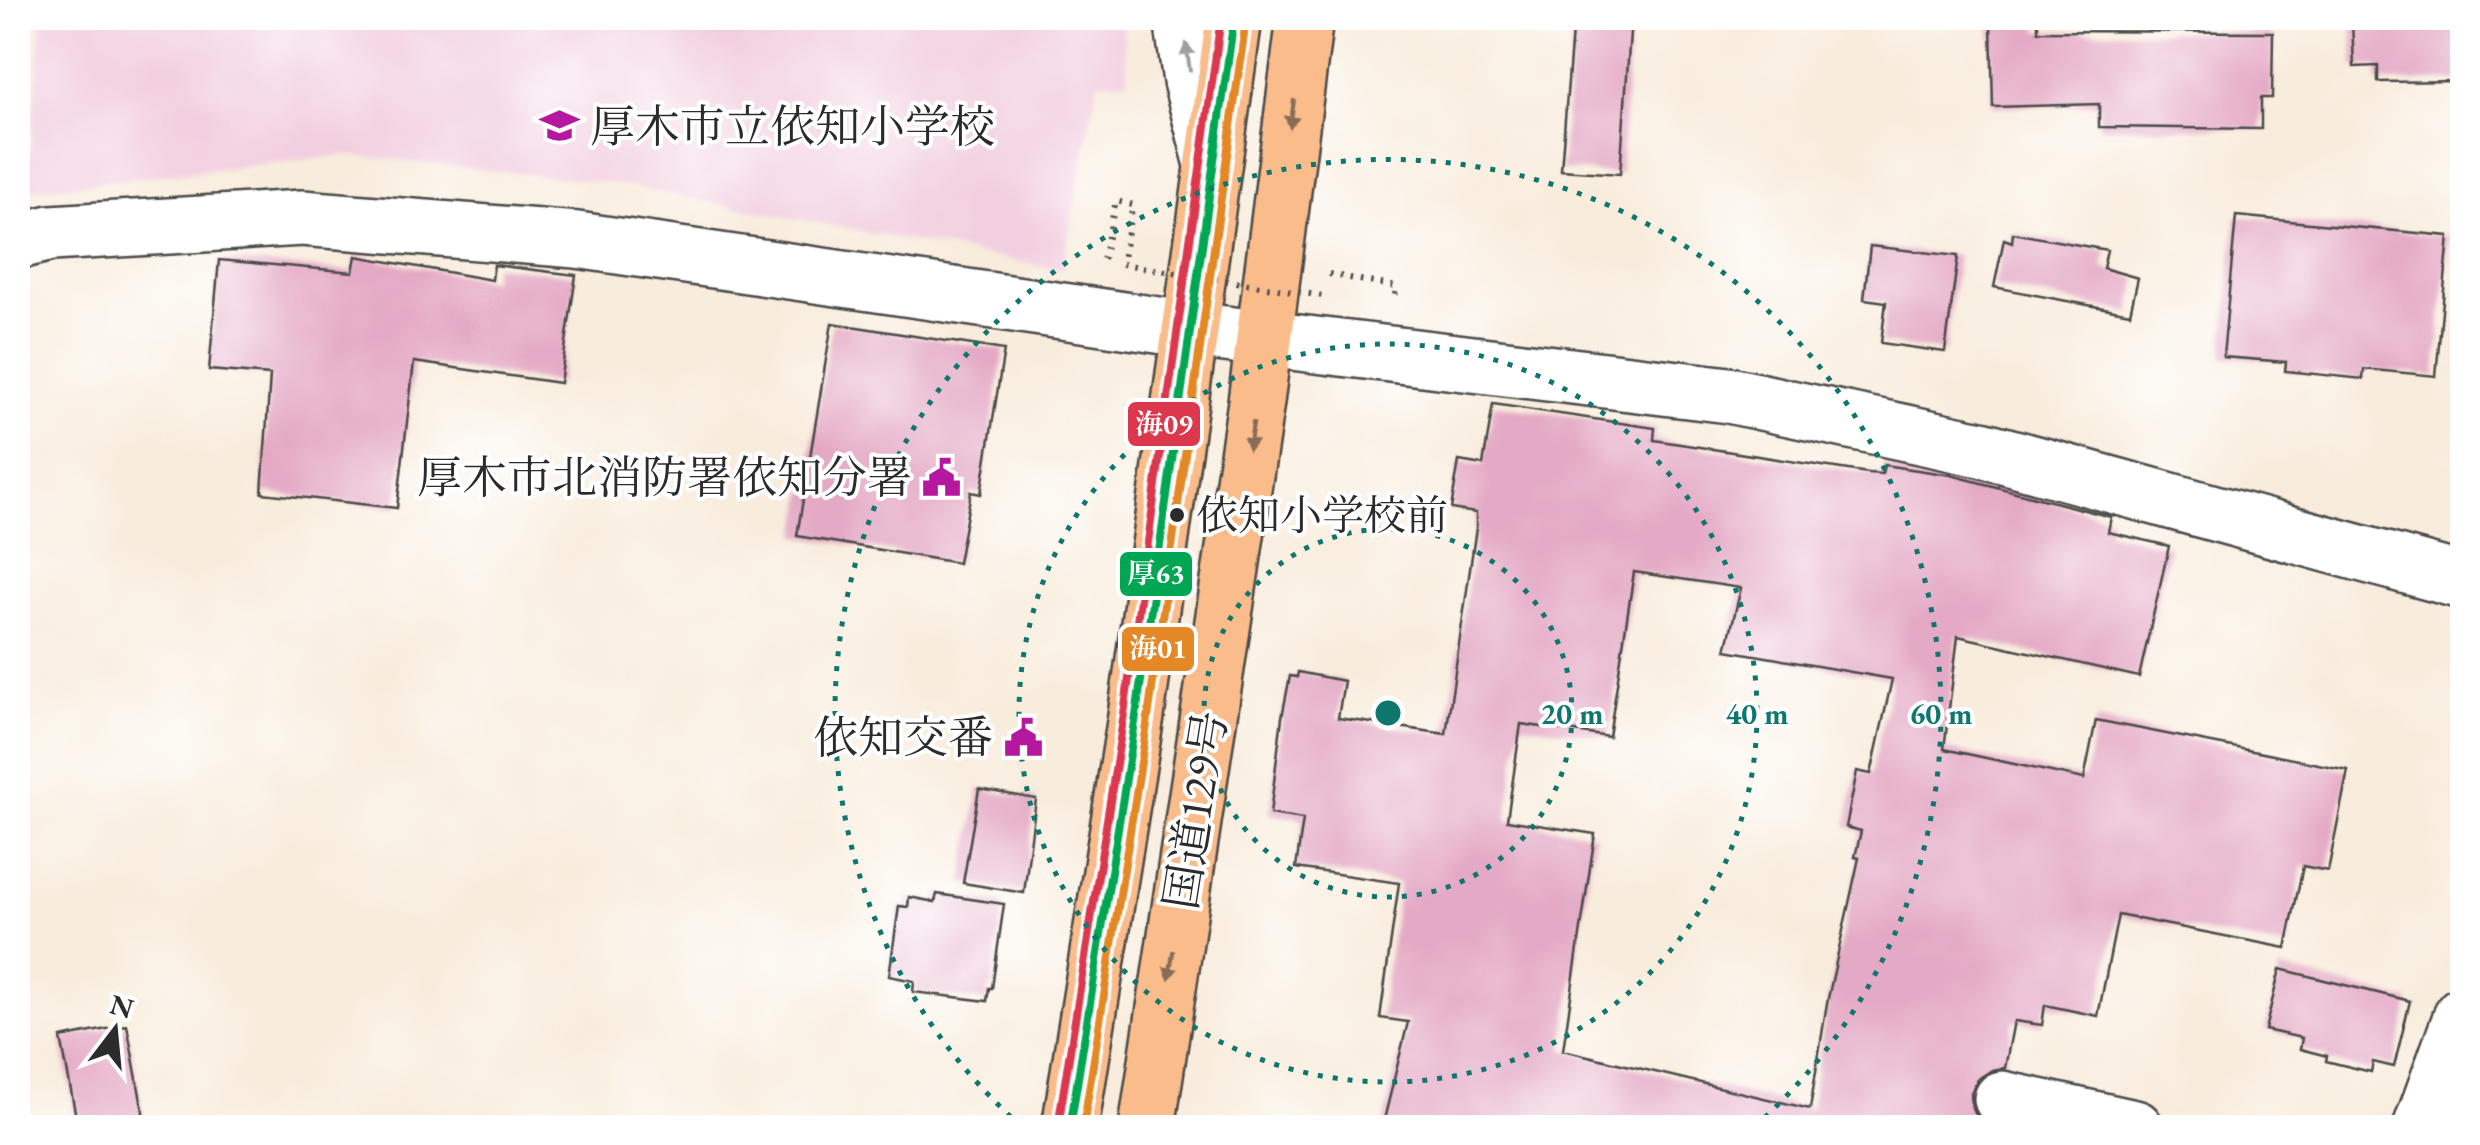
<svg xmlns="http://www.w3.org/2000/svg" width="2480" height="1145" font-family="'EB Garamond','Noto Serif JP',serif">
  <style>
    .built { fill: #f2cfe0 }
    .building { fill: #e4a9c5; fill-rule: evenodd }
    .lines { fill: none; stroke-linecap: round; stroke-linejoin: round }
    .minor-casing { stroke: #4a4846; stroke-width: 60 }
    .highway-casing { stroke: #4a4846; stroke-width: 60 }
    .path { stroke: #4a4846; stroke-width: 6; stroke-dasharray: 2.5 8; stroke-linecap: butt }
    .minor { stroke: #fff; stroke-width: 55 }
    .highway { stroke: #fabc8b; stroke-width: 55 }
    .path-bridge { stroke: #4a4846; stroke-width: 6; stroke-dasharray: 2.5 8; stroke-linecap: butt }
    .bus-1-casing { stroke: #fff; stroke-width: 15 }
    .bus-2-casing { stroke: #fff; stroke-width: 15 }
    .bus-3-casing { stroke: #fff; stroke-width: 15 }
    .bus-1 { stroke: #00a651; stroke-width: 8 }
    .bus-2 { stroke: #e48826; stroke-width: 8 }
    .bus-3 { stroke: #db374d; stroke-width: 8 }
    .oneway { fill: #a0a0a0 }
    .oneway2 { fill: #886c56 }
    .ring { fill: none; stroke: #0f766e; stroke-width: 5; stroke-dasharray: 5 10 }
    .bus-dot { fill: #2b2b2b; stroke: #fff; stroke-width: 4 }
    .labels { text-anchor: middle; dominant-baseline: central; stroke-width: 8; stroke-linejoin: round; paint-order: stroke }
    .bus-label { font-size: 42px; fill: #2b2b2b; stroke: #fff; text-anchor: start }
    .poi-label { font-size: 45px; fill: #2b2b2b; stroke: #fff; text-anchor: end }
    .street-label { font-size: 45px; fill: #2b2b2b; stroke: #fff }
    .centre { fill: #0f766e; stroke: #fff; stroke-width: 5 }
    .ring-label { font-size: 30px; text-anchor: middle; font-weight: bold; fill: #0f766e; stroke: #fff; stroke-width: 8; stroke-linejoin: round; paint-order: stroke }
    .line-badge { stroke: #fff; stroke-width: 4 }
    .badge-label { font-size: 28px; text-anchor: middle; font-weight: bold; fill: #fff }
  </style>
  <rect width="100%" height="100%" fill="#fff"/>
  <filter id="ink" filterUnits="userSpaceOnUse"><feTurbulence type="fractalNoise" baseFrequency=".01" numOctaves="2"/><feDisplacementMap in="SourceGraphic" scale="20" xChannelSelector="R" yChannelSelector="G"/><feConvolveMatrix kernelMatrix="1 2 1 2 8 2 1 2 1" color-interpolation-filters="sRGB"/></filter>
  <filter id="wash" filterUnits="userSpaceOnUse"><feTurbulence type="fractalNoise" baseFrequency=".0048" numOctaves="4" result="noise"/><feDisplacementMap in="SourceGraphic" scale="40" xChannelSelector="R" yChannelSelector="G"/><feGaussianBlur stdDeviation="2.25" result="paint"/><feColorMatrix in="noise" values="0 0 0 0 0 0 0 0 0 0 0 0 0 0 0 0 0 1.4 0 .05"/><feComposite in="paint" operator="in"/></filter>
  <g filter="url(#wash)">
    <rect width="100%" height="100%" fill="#f8ecdc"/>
    <!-- built -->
    <path class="built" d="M42,18h1080l6,62 -30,2 -36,188 -452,-87 -263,-28 -320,35z"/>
    <g id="blocks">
      <!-- building -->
      <g class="building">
        <path d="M1573,18h58l-11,156 -59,-4z"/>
        <path d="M2462,18v63l-84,1v-16l-24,1 -2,-46z"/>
        <path d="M2038,21v10l235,1 -1,66h-11v31l-162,-2v-23l-106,3 -2,-85z"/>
        <path d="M2236,216l213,20 -13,140 -72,-7 -1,10 -78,-8 1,-9 -63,-5z"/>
        <path d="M2013,233l94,17 -4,18 35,10 -8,35 -136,-26 10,-48 8,3z"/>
        <path d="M1870,246l88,10 -13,96 -64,-9 5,-41 -22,-3z"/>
        <path d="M356,256l136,24 2,-15 82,10 -16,108 -146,-21 -17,146 -135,-15 8,-118 -61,-5 10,-110 134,12z"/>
        <path d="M832,323l172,27 -23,144 -10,-2 -13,71 -161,-27z"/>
        <path d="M1493,404l162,24 -1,12 214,33 14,1 2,-9 67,10 160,42 -3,15 61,14 -30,131 -181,-41 -14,113 140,30 12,-59 252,50 -20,101 -25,-5 -17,82 -168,-33 -20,101 -53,-11 -3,20 -28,-4 -9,47 -13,2 -14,9 -7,14 1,15 8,13 11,7h-609l26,-106 -28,-4 19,-135 -103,-15 7,-49 -33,-5 12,-97 8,-41 7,1 1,-5 46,9 -6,37 108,16 30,-206v-15l-25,-4 8,-48 24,4zM1634,572l107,16 -15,62 166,29 -21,95 -14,-3 -11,56 15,4 -6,26 4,1 -32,145 -17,106 -247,-59 32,-216 -88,-14 14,-96 88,13z"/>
        <path d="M979,789l57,10 -12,94 -61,-10z"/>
        <path d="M937,894l67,10 -12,84h-3l-2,13 -74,-9 1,-11 -25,-5 10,-70 9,1 1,-10 26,5z"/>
        <path d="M2280,969l130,32 -16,66 -21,-5 -2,10 -45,-11 1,-5 -27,-7 2,-11 -37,-8z"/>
        <path d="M127,1025l19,103h-68l-17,-90z"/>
      </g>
    </g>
  </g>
  <g filter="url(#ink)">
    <use href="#blocks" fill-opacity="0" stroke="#4a4846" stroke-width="2.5"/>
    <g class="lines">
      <defs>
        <g id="minor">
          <path d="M1182,18l9,63 22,83"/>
          <path d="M18,241l33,-8 251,-15 275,22 615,90 537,65 252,54 481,132"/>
          <path d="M2002,1099l133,29"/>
          <path d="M2421,1128l41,-113"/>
        </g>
        <g id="highway">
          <path d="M1070,1128l66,-412 98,-698"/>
          <path d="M1147,1128l109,-726 49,-384"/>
        </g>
      </defs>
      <!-- minor casing -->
      <use href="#minor" class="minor-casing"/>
      <!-- highway casing -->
      <use href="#highway" class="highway-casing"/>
      <!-- path -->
      <g class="path">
        <path d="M1103,259l13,-58 17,4 -11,58"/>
        <path d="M1329,274l67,13 -1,8"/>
      </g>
      <!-- minor -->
      <use href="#minor" class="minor"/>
      <!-- highway -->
      <use href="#highway" class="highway"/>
      <!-- path-bridge -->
      <path class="path-bridge" d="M1122,264l207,33"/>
      <defs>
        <path id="bus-1" d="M1070,1128l66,-412 98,-698"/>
        <path id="bus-2" d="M1083,1128l65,-410 98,-698"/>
        <path id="bus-3" d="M1058,1126l66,-412 97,-696"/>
      </defs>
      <!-- bus-1 casing -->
      <use href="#bus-1" class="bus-1-casing"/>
      <!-- bus-2 casing -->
      <use href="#bus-2" class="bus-2-casing"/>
      <!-- bus-3 casing -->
      <use href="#bus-3" class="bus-3-casing"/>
      <!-- bus-1 -->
      <use href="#bus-1" class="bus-1"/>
      <!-- bus-2 -->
      <use href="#bus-2" class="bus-2"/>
      <!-- bus-3 -->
      <use href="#bus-3" class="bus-3"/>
    </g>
    <!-- one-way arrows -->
    <defs><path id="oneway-solid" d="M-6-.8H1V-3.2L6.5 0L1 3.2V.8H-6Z" transform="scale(2.5)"/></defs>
    <use class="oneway" href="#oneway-solid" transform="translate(1188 57) rotate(-98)"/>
    <g class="oneway2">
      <use href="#oneway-solid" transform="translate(1292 114) rotate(98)"/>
      <use href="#oneway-solid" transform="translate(1251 436) rotate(99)"/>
      <use href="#oneway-solid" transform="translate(1171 965) rotate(99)"/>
    </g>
  </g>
  <!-- distance rings -->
  <g class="ring">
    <circle cx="1388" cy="713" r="184"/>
    <circle cx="1388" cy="713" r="369"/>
    <path d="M1022 1127A553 553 0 1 1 1754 1127"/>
  </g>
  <!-- icons -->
  <defs>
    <symbol id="school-bare" viewBox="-9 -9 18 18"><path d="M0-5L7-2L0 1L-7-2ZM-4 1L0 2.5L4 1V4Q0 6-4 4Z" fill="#b5179e" stroke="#fff" stroke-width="2.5" paint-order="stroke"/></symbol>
    <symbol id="civic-bare" viewBox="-9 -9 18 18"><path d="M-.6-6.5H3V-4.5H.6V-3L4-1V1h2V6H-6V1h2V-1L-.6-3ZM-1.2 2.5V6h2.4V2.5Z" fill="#b5179e" stroke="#fff" stroke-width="2.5" paint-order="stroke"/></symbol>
  </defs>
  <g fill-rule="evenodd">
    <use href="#school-bare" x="532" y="98" width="55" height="55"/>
    <use href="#civic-bare" x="914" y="450" width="55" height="55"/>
    <use href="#civic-bare" x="996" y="710" width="55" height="55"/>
  </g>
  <!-- markers -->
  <circle class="bus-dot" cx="1177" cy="515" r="9"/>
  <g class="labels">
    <!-- bus labels -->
    <g class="bus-label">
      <text x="1196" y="515">依知小学校前</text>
    </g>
    <!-- poi labels -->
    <g class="poi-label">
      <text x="590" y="126" text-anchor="start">厚木市立依知小学校</text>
      <text x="912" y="477">厚木市北消防署依知分署</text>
      <text x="993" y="737">依知交番</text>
    </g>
    <!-- street labels -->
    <g class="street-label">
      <text transform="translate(1195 810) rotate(-81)">国道129号</text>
    </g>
  </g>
  <circle cx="1388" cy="713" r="15" class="centre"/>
  <g class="ring-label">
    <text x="1572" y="724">20 m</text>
    <text x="1757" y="724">40 m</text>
    <text x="1941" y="724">60 m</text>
  </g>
  <g class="line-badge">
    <rect x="1126" y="400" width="76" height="48" rx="10" fill="#db374d"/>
    <rect x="1118" y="550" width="76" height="48" rx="10" fill="#00a651"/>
    <rect x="1120" y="625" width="76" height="48" rx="10" fill="#e48826"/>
  </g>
  <g class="badge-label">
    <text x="1164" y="434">海09</text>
    <text x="1156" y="583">厚63</text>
    <text x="1158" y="658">海01</text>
  </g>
  <!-- margin -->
  <rect width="2480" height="1145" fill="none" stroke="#fff" stroke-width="60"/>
  <!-- north arrow -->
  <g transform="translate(115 1030) rotate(16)" stroke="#ffffff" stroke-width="8" paint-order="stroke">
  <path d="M0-8L18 38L0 25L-18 38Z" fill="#2b2b2b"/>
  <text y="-15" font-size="28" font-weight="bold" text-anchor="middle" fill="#2b2b2b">N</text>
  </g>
</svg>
